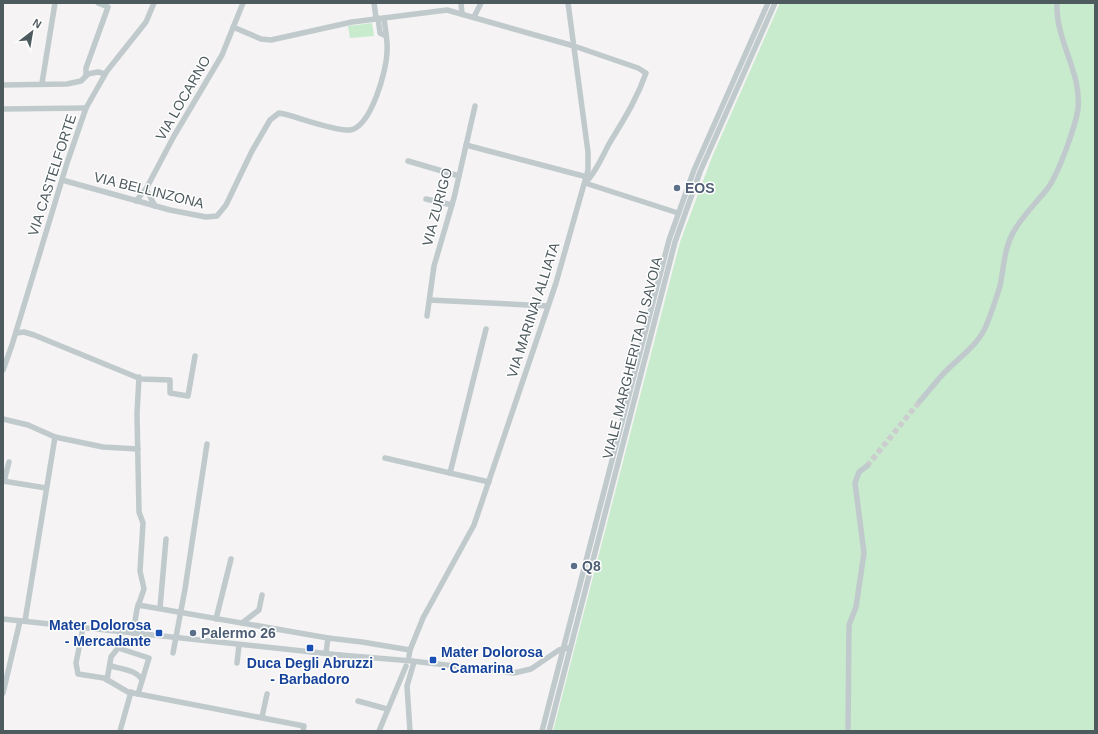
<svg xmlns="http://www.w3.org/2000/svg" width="1098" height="734" font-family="Arial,sans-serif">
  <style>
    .green { fill: #c8ebcd }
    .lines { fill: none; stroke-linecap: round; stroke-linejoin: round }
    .minor-tunnel { stroke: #cbcdce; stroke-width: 5.5; stroke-dasharray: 5.5 3; stroke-linecap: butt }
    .minor { stroke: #c0cacd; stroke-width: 5.5 }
    .minor-bridge { stroke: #c0cacd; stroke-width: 5.5 }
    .service-dot { fill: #5c6f8a; stroke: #fff; stroke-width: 1.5 }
    .transit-dot { fill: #1a4fb4; stroke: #fff; stroke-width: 1.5 }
    .labels { text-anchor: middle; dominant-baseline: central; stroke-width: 3; stroke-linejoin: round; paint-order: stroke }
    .street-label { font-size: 14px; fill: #4d5a5e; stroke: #fff }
    .service-label { font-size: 14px; font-weight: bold; fill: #4e5e75; stroke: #fff; text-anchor: start }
    .transit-label { font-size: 14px; font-weight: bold; fill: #164399; stroke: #fff; text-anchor: end }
  </style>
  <rect width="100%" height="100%" fill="#f5f3f3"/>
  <!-- green -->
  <g class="green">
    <path d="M780,3h315v728h-542l127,-489 32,-85z"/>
    <path d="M372,23l2,13 -24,2 -2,-12z"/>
  </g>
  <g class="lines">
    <!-- minor-tunnel -->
    <path class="minor-tunnel" d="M867,466l53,-65"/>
    <!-- minor -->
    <g class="minor">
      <path d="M374,3l2,15"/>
      <path d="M461,3l1,11"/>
      <path d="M474,17l7,-14"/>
      <path d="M378,18l2,15 4,2"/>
      <path d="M233,27l28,12 10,1 81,-18 95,-12 127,36 64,22 8,5c-10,28 -22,46 -37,71 -7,13 -12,26 -22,37"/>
      <path d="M86,76v-8l22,-61 -10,-4"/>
      <path d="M42,83l13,-80"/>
      <path d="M3,85l64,-1 14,-3 7,-7 10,-2 7,2"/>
      <path d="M3,109l83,-1"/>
      <path d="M466,145l121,32"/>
      <path d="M408,161l51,15"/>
      <path d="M62,180l108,30 36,7 11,-1 9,-11 26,-54 18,-31 9,-7 5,1c17,4 50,17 66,16 21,-3 37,-60 37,-79 1,-10 -2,-23 -3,-33"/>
      <path d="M585,183l93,30"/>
      <path d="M146,189l9,17"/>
      <path d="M426,199l26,6"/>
      <path d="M136,201l10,-12 28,-53 48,-81 21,-52"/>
      <path d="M430,300l118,6"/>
      <path d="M427,316l7,-50 20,-68 21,-92"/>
      <path d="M16,333l8,-1 10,3 107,44 29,1v13l18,3 7,-40"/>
      <path d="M3,370l9,-25 55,-182 19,-55 21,-37 39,-49 8,-19"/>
      <path d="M920,401c9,-10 17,-21 26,-30 14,-14 32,-26 40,-45 5,-12 10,-27 14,-40 4,-19 4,-38 14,-55 9,-16 23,-29 34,-43 11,-16 27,-60 30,-79 4,-37 -23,-69 -21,-106"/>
      <path d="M3,419l25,6 27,12 48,10 35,2"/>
      <path d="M385,458l104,24"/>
      <path d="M450,473l36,-144"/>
      <path d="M3,481l43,7"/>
      <path d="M4,481l5,-19"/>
      <path d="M138,605l190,33"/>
      <path d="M160,608l6,-69"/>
      <path d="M3,619l337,36"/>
      <path d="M216,619l15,-60"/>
      <path d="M25,621l30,-184"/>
      <path d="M242,623l17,-13 3,-15"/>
      <path d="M83,628l-7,35 2,11 26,4 24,14 176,34 -1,5"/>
      <path d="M133,633l4,-24 7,-20 -4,-18 3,-48 -4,-11 -2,-98 2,-37"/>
      <path d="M118,648l31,10 -11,36"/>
      <path d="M173,653l12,-64 22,-145"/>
      <path d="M326,653l2,-15 34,4 48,8 13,-32 51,-93 82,-242 32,-113v-18l-20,-149"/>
      <path d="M409,656l1,-6"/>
      <path d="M412,661l102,12 17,-4 28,-19 8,-2"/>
      <path d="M237,663l2,-18"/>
      <path d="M111,666c10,3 26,4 31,14"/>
      <path d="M107,680l4,-23 7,-9 3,-16"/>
      <path d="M3,693l17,-72"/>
      <path d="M358,701l29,8"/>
      <path d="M262,717l5,-23"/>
      <path d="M120,731l11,-39"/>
      <path d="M379,731l27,-65"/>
      <path d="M410,731l-3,-45 7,-24"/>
      <path d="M542,731l127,-491 25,-70 74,-167"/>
      <path d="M549,731l126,-489 25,-70 75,-169"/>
      <path d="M848,731l1,-106 7,-18 8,-54 -9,-70 4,-11 8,-6"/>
    </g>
    <!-- minor-bridge -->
    <path class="minor-bridge" d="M340,655l72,6"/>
  </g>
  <!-- markers -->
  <g class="service-dot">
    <circle cx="677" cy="188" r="4"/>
    <circle cx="574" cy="566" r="4"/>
    <circle cx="193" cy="633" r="4"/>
  </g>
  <g class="transit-dot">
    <rect x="155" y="629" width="8" height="8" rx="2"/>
    <rect x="306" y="644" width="8" height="8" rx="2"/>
    <rect x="429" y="656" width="8" height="8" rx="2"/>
  </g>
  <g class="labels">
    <!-- street labels -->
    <g class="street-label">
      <text transform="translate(183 98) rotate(-60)">VIA LOCARNO</text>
      <text transform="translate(52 175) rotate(-72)">VIA CASTELFORTE</text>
      <text transform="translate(149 190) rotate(14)">VIA BELLINZONA</text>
      <text transform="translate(437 207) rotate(-75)">VIA ZURIGO</text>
      <text transform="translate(533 310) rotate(-72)">VIA MARINAI ALLIATA</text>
      <text transform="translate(632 358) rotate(-76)">VIALE MARGHERITA DI SAVOIA</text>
    </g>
    <!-- service labels -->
    <g class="service-label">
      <text x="685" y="188">EOS</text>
      <text x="582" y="566">Q8</text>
      <text x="201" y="633">Palermo 26</text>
    </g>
    <!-- transit labels -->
    <g class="transit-label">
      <text x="151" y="625">Mater Dolorosa<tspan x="151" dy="16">- Mercadante</tspan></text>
      <text x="441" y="652" text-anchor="start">Mater Dolorosa<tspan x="441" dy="16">- Camarina</tspan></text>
      <text x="310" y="663" text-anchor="middle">Duca Degli Abruzzi<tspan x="310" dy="16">- Barbadoro</tspan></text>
    </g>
  </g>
  <!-- border -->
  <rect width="1098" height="734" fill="none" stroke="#4d5a5e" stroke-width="8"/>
  <!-- north arrow -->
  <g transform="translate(32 32) rotate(31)" stroke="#ffffff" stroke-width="3" paint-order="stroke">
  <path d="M0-3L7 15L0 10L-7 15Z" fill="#4d5a5e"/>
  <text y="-6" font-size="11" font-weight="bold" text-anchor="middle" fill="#4d5a5e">N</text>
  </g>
</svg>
